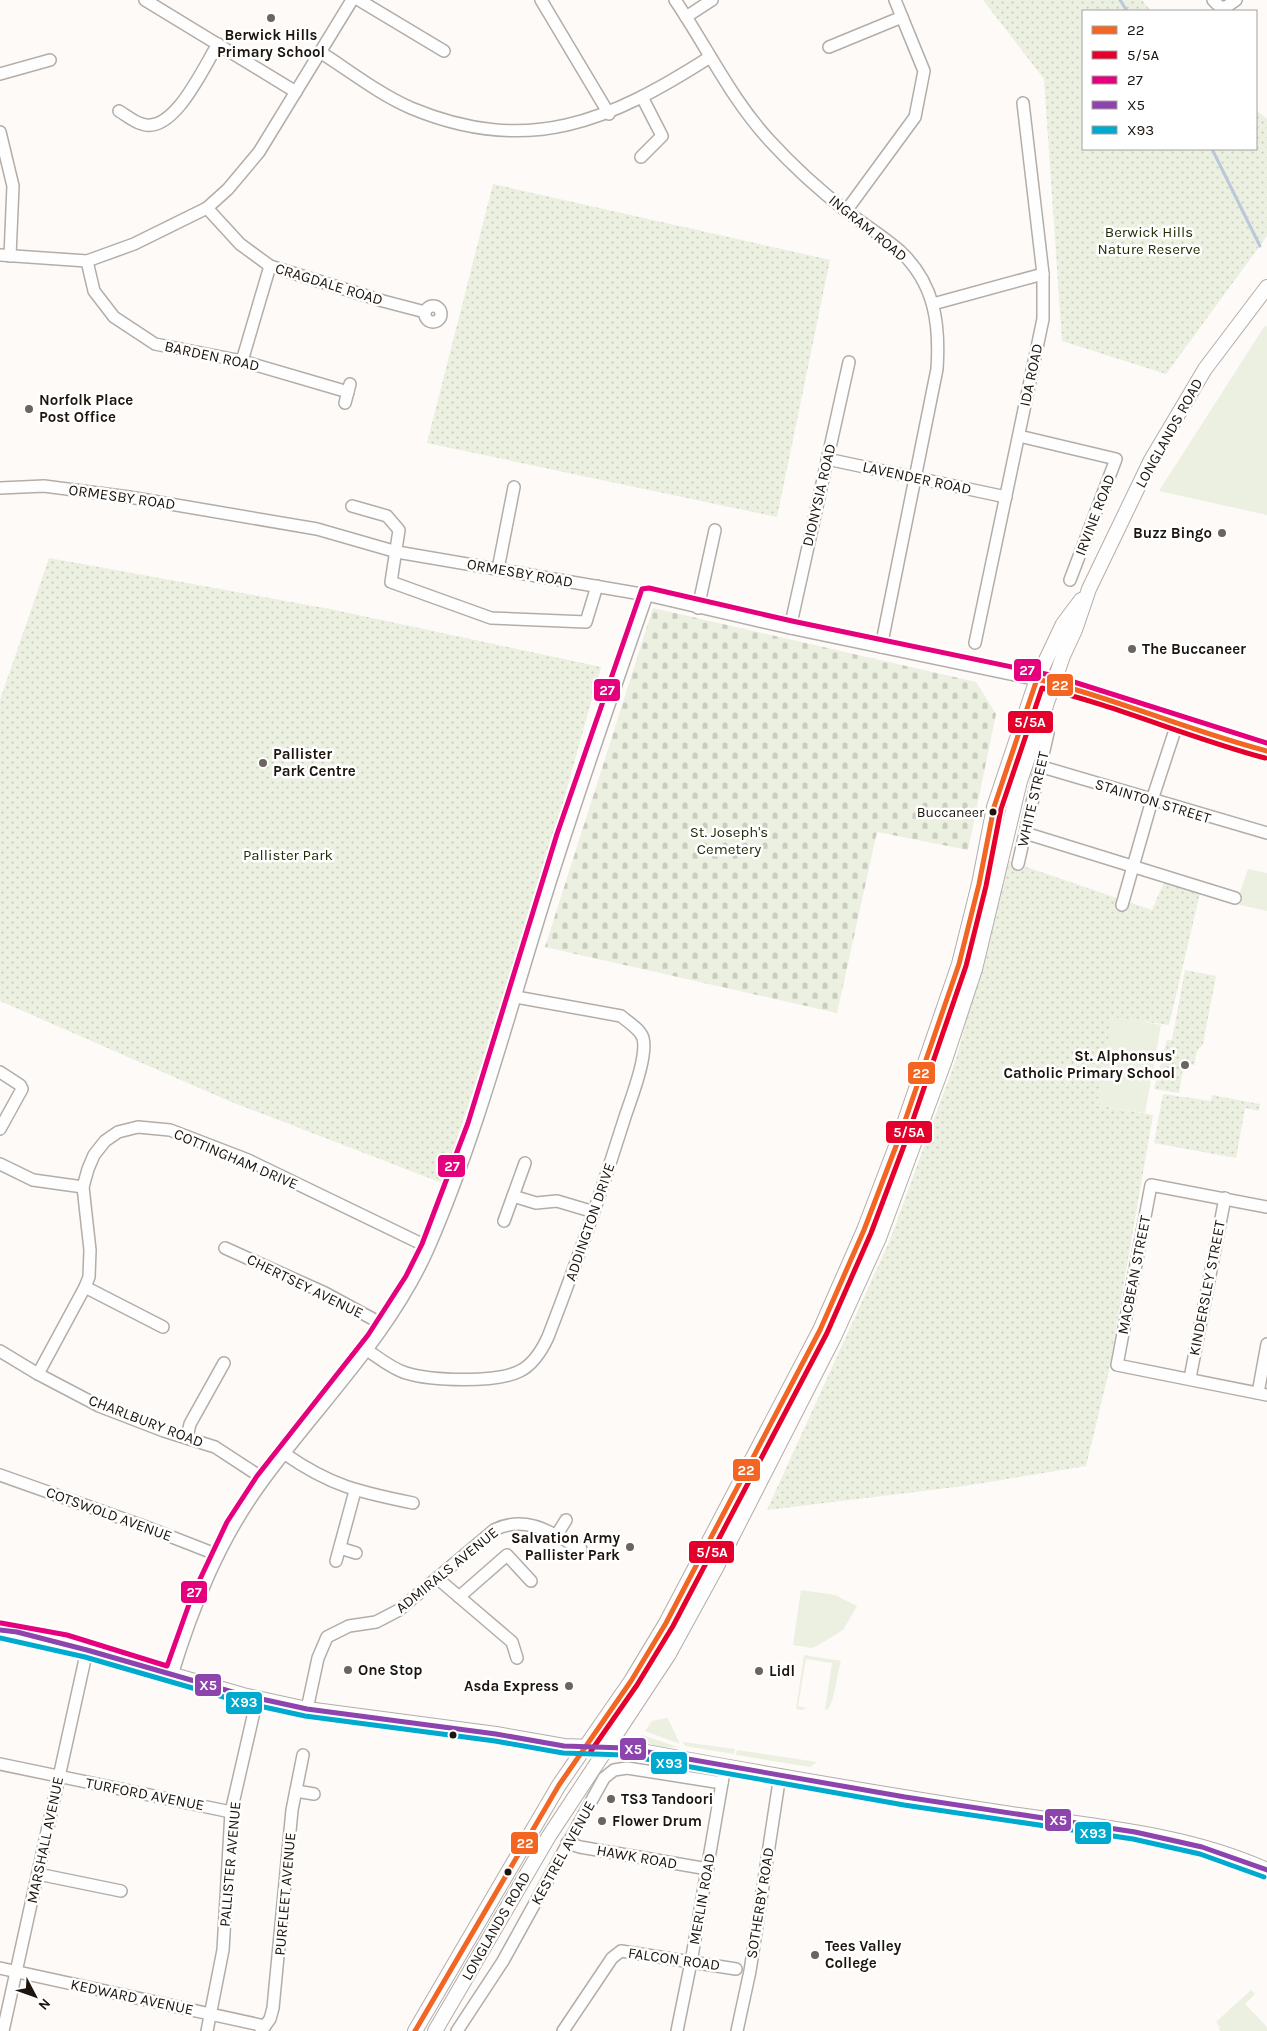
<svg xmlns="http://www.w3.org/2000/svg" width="1267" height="2031" font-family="Karla,sans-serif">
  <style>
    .green { fill: #ebf0e1 }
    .cemetery { fill: url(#cemetery-stones) }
    .park { fill: url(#park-dots) }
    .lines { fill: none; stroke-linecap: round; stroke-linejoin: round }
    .stream { stroke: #bbc7db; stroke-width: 3 }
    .minor-casing { stroke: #b3ada8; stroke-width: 14 }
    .major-casing { stroke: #b3ada8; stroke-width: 16 }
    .minor { stroke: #fffefe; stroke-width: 11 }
    .major { stroke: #fffefe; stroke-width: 14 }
    .bus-1-casing { stroke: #fff; stroke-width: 9 }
    .bus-2-casing { stroke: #fff; stroke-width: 9 }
    .bus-3-casing { stroke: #fff; stroke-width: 9 }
    .bus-4-casing { stroke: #fff; stroke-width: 9 }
    .bus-5-casing { stroke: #fff; stroke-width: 9 }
    .bus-1 { stroke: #f26522; stroke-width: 5 }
    .bus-2 { stroke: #e4002b; stroke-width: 5 }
    .bus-3 { stroke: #e5007d; stroke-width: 5 }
    .bus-4 { stroke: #8e44ad; stroke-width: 5 }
    .bus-5 { stroke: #00a9ce; stroke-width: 5 }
    .poi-dot { fill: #6b645f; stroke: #fff; stroke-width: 2 }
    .bus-dot { fill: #1c140d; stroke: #fff; stroke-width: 2 }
    .labels { text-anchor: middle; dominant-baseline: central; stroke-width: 5; stroke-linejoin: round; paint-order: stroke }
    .bus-label { font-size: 14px; fill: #1c140d; stroke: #fff; text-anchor: end }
    .poi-label { font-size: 15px; font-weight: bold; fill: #1c140d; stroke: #fff; text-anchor: start }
    .street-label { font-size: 15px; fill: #1c140d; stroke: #fff }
    .park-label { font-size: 15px; fill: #212e08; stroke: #fff }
    .line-badge { stroke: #fff; stroke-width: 2 }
    .badge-label { font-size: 14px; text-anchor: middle; font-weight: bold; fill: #fff }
  </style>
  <defs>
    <pattern id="cemetery-stones" width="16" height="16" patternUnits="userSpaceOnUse" patternTransform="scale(1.25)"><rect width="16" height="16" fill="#ebf0e1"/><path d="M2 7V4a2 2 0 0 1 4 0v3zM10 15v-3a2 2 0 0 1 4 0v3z" fill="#c9cdc0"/></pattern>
    <pattern id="park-dots" width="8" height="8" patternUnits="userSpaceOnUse" patternTransform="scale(1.25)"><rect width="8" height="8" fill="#ebf0e1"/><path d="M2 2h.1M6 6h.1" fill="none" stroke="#c9cdc0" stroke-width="1.8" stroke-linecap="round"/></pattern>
  </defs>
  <rect width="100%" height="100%" fill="#fdfaf8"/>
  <!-- green -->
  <g class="green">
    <path d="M1267,326v189l-108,-24 105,-164z"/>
    <path d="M1248,869l19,4v38l-31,-7z"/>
    <path d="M1112,1016l49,9 -16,88 -48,-8z"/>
    <path d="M801,1590l34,5 22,11 -14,24 -26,16 -6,2 -18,-3z"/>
    <path d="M804,1655l37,6c-4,11 -6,42 -14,49h-2l7,-47 -26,-4 -8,47 8,2 -3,2 -7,-1z"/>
    <path d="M667,1718l1,1 12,25 -35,-13 7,-10z"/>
    <path d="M642,1735l36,12c-12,2 -28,-1 -38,-9z"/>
    <path d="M683,1742l52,7 -1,5 -49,-8z"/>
    <path d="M737,1750l80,12 -7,5 -74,-12z"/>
    <path d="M1251,1990l4,4 -10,10 22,23v4h-46l-4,-4 4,1 -5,-6z"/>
  </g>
  <!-- cemetery -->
  <path class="cemetery" d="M653,608l323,74 20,32 -28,136 -91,-18 -40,181 -292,-66z"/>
  <!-- park -->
  <g class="park">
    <path d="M983,0h159l9,11h-68v138h173v-39l11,9v117l-101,138 -104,-33 -18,-262z"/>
    <path d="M493,184l337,76 -53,257 -350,-74z"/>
    <path d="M49,558l281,51 271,58 -75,267 -84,249 -213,-82 -229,-100v-301z"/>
    <path d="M1009,861l143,49 12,-28 36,11 -31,132 -57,-8 -15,88 56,10 -45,260 -22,91 -122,20 -197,24 123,-270 66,-181z"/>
    <path d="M1185,970l31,6 -13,68 -6,7 -3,14 -10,-2 -5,30 -25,-4 13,-49h5z"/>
    <path d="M1163,1094l48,7 1,-6 48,9 -1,7 -14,-3 -9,50 -82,-15z"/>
  </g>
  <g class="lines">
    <!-- stream -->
    <g class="stream">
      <path d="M1120,0l7,11"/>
      <path d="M1212,149l48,97"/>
    </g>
    <defs>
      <g id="minor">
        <path d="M145,0l151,92"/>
        <path d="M359,0l85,51"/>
        <path d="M541,0l68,114"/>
        <path d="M675,0c32,47 56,99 95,141 23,25 48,48 75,69 18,14 38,26 55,41 35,33 40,73 37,118l-56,278"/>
        <path d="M1213,0l7,7h6l10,-7"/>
        <path d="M686,17l26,-17"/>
        <path d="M829,47l73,-30"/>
        <path d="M320,52c30,19 59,42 91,56 117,49 199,13 299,-51"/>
        <path d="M0,74l50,-14"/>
        <path d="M119,111c7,4 15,11 23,13 32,11 62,-58 76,-80"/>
        <path d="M0,132l13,54 -3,70"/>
        <path d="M641,157l21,-21 -20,-39"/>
        <path d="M207,208l33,36 30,22 113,35 42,11"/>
        <path d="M846,211l69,-94 9,-46 -29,-71"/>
        <path d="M0,255l87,6 47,-17 73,-36 21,-19 31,-37 93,-152"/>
        <path d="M87,261l7,30 20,26 41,27 87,17 106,31"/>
        <path d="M933,304l110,-30"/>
        <circle cx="433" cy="314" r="8"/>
        <path d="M242,361l28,-95"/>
        <path d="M345,403l5,-19"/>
        <path d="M1019,436l97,23 -46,121"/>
        <path d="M827,459l179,38"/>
        <path d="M0,488l44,-2 85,11 188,32 80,23 250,43 143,33 263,55 152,50 62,18"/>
        <path d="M352,506l35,10 12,14 -8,52 100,36 95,4 11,-36"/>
        <path d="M498,569l16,-82"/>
        <path d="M698,608l17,-78"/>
        <path d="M790,628l59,-266"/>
        <path d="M975,643l68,-324v-45l-20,-171"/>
        <path d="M1039,766l228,67"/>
        <path d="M1025,833l210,65"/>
        <path d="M1018,864l30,-131"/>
        <path d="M1122,905l30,-105 25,-76"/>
        <path d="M0,1072l20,13 2,4 -22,40"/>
        <path d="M0,1164l33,16 50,7"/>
        <path d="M513,1196l23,7 21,-2 37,11"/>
        <path d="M1267,1207l-116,-22 -34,180 150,30"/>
        <path d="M504,1221l21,-58"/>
        <path d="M225,1248l100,45 59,32"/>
        <path d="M85,1287l78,40"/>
        <path d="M367,1350c12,8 25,19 39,23 26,8 90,10 114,-2 14,-7 22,-21 28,-34 28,-72 53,-144 76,-217 6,-19 24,-63 19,-82 -3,-9 -15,-16 -22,-22l-105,-19"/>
        <path d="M0,1351l38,23 61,32 65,25 51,16 49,32"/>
        <path d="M38,1374l47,-87 4,-10 1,-27 -7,-63 5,-18 6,-14 11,-14 13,-9 20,-5 32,3 78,30 180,87"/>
        <path d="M1190,1378l35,-180"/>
        <path d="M1258,1393l9,-49"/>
        <path d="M187,1437l3,-13 34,-61"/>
        <path d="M285,1454c46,32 74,38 128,49"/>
        <path d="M0,1475l141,50 77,30"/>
        <path d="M556,1536l10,-16"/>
        <path d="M340,1548l16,5"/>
        <path d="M336,1561l19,-70"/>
        <path d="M437,1578l75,64 5,16"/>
        <path d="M459,1597l48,-42 24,26"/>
        <path d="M172,1675c21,-69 48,-136 91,-194 56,-77 127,-145 166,-234 46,-106 76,-219 110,-329 33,-109 71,-216 108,-323"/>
        <path d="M307,1709l11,-51 9,-21 22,-11 27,-4 23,-12 95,-80c32,-16 58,3 87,19"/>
        <path d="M0,1764l231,48"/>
        <path d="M296,1791l18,3"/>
        <path d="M567,1843l13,4 128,22"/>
        <path d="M38,1874l83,17"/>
        <path d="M0,1968l265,58"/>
        <path d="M3,2031l84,-381"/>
        <path d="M207,2031l16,-81 8,-138 26,-113"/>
        <path d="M261,2031l9,-12 3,-11 19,-198 11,-55"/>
        <path d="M457,2031l46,-70 101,-183 10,-8 13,-2 95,15"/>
        <path d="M563,2031l49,-73 9,-7 115,18"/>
        <path d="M677,2031l14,-69 34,-196"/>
        <path d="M737,2031l13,-60 30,-196"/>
      </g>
      <g id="major">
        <path d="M0,1630l17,2 70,18 156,45 64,14 189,25 68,12 61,2c124,23 249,45 373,64 90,14 185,20 269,58"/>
        <path d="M415,2031l144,-246 72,-104 35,-58 154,-293 44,-100 34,-89 61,-177 20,-80 15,-77 43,-128 26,-55 18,-24"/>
        <path d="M435,2031l114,-195 120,-182 46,-84 119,-233 45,-99 66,-178 30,-91 45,-188 43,-125 12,-26 14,-41 62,-129 54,-91 62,-82"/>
      </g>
    </defs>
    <!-- minor casing -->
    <use href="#minor" class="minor-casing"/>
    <!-- major casing -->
    <use href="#major" class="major-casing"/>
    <!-- minor -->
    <use href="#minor" class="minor"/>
    <!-- major -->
    <use href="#major" class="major"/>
    <defs>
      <path id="bus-1" d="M415,2031l144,-246 72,-104 35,-58 154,-293 44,-100 34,-89 61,-177 20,-80 15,-77 43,-128c78,19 152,52 230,72"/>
      <path id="bus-2" d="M591,1751l46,-66 36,-59 154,-293 44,-100 34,-90 61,-177 20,-80 15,-77 41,-121c76,18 147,50 223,70"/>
      <path id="bus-3" d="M1,1623l66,12 100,31 25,-70 35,-74 30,-46 111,-141 38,-59 16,-32 46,-121 89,-289 85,-245 7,-1 143,33 263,55 212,67"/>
      <path id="bus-4" d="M0,1630l17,2 70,18 156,45 64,14 189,25 68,12 61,2 280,49 230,35 67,15 65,23"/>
      <path id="bus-5" d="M0,1638l85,19 156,45 64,14 190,25 68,12 61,2 280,50 229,34 67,15 64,23"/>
    </defs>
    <!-- bus-1 casing -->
    <use href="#bus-1" class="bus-1-casing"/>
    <!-- bus-2 casing -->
    <use href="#bus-2" class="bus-2-casing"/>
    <!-- bus-3 casing -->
    <use href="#bus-3" class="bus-3-casing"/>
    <!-- bus-4 casing -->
    <use href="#bus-4" class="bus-4-casing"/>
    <!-- bus-5 casing -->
    <use href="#bus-5" class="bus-5-casing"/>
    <!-- bus-1 -->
    <use href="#bus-1" class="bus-1"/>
    <!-- bus-2 -->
    <use href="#bus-2" class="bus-2"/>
    <!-- bus-3 -->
    <use href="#bus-3" class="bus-3"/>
    <!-- bus-4 -->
    <use href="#bus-4" class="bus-4"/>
    <!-- bus-5 -->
    <use href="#bus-5" class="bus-5"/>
  </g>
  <!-- markers -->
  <g class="poi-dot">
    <circle cx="271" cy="18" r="5"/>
    <circle cx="29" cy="409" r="5"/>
    <circle cx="1222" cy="533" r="5"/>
    <circle cx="1132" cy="649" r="5"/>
    <circle cx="263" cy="763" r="5"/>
    <circle cx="1185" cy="1065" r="5"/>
    <circle cx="630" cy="1547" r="5"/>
    <circle cx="348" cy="1670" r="5"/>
    <circle cx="759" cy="1671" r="5"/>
    <circle cx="569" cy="1686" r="5"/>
    <circle cx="611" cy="1799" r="5"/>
    <circle cx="602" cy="1821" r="5"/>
    <circle cx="815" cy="1955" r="5"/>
  </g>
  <g class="bus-dot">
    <circle cx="993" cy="812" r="4.5"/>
    <circle cx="453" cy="1735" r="4.5"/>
    <circle cx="508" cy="1872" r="4.5"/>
  </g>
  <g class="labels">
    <!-- bus labels -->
    <g class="bus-label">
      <text x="984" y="812">Buccaneer</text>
    </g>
    <!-- poi labels -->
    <g class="poi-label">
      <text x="271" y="35" text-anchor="middle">Berwick Hills<tspan x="271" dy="17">Primary School</tspan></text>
      <text x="39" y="400">Norfolk Place<tspan x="39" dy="17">Post Office</tspan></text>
      <text x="1212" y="533" text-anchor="end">Buzz Bingo</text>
      <text x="1142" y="649">The Buccaneer</text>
      <text x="273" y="754">Pallister<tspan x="273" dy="17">Park Centre</tspan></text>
      <text x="1175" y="1056" text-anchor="end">St. Alphonsus'<tspan x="1175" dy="17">Catholic Primary School</tspan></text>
      <text x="620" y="1538" text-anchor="end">Salvation Army<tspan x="620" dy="17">Pallister Park</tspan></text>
      <text x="358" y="1670">One Stop</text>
      <text x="769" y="1671">Lidl</text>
      <text x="559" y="1686" text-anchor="end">Asda Express</text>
      <text x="621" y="1799">TS3 Tandoori</text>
      <text x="612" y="1821">Flower Drum</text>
      <text x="825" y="1946">Tees Valley<tspan x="825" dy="17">College</tspan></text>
    </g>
    <!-- street labels -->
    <g class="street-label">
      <text transform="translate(868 228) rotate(39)">INGRAM ROAD</text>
      <text transform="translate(329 284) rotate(17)">CRAGDALE ROAD</text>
      <text transform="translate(212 356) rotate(12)">BARDEN ROAD</text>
      <text transform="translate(1031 375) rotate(-78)">IDA ROAD</text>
      <text transform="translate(1169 433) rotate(-61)">LONGLANDS ROAD</text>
      <text transform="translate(917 478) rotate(12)">LAVENDER ROAD</text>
      <text transform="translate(819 495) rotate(-77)">DIONYSIA ROAD</text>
      <text transform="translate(122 497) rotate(8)">ORMESBY ROAD</text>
      <text transform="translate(1095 515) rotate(-69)">IRVINE ROAD</text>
      <text transform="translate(520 573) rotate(10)">ORMESBY ROAD</text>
      <text transform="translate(1033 799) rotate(-77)">WHITE STREET</text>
      <text transform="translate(1153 801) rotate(17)">STAINTON STREET</text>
      <text transform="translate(236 1159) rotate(23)">COTTINGHAM DRIVE</text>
      <text transform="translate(590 1222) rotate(-71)">ADDINGTON DRIVE</text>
      <text transform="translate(1134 1275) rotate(-79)">MACBEAN STREET</text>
      <text transform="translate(305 1286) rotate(26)">CHERTSEY AVENUE</text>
      <text transform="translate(1207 1288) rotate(-79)">KINDERSLEY STREET</text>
      <text transform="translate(146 1421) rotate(21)">CHARLBURY ROAD</text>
      <text transform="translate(109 1514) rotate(20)">COTSWOLD AVENUE</text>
      <text transform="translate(447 1570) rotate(-39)">ADMIRALS AVENUE</text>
      <text transform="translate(145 1794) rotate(11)">TURFORD AVENUE</text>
      <text transform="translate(45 1840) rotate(-78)">MARSHALL AVENUE</text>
      <text transform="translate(563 1853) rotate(-61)">KESTREL AVENUE</text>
      <text transform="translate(637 1857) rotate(10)">HAWK ROAD</text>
      <text transform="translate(230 1864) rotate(-85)">PALLISTER AVENUE</text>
      <text transform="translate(285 1894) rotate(-85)">PURFLEET AVENUE</text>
      <text transform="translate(702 1899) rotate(-80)">MERLIN ROAD</text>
      <text transform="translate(760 1903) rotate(-81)">SOTHERBY ROAD</text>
      <text transform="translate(496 1926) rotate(-60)">LONGLANDS ROAD</text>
      <text transform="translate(674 1959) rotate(8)">FALCON ROAD</text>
      <text transform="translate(132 1997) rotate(12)">KEDWARD AVENUE</text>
    </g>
    <!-- park labels -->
    <g class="park-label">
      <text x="1149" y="232">Berwick Hills<tspan x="1149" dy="17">Nature Reserve</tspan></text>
      <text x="729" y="832">St. Joseph's<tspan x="729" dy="17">Cemetery</tspan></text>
      <text x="288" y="855">Pallister Park</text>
    </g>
  </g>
  <g class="line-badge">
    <rect x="1013" y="658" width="29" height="24" rx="5" fill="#e5007d"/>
    <rect x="1046" y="673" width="28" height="24" rx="5" fill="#f26522"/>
    <rect x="593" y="678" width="28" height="24" rx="5" fill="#e5007d"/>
    <rect x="1007" y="710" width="47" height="24" rx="5" fill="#e4002b"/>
    <rect x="907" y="1061" width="29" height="24" rx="5" fill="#f26522"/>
    <rect x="885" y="1120" width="48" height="24" rx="5" fill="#e4002b"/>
    <rect x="437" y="1154" width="29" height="24" rx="5" fill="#e5007d"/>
    <rect x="732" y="1458" width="29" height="24" rx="5" fill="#f26522"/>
    <rect x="688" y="1540" width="47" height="24" rx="5" fill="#e4002b"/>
    <rect x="180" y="1580" width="28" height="24" rx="5" fill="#e5007d"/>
    <rect x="194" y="1673" width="28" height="24" rx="5" fill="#8e44ad"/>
    <rect x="225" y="1691" width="38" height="24" rx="5" fill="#00a9ce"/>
    <rect x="619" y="1737" width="28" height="24" rx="5" fill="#8e44ad"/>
    <rect x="650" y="1751" width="38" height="24" rx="5" fill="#00a9ce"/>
    <rect x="1044" y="1808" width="28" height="24" rx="5" fill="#8e44ad"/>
    <rect x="1074" y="1821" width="38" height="24" rx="5" fill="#00a9ce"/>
    <rect x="510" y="1831" width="29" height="24" rx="5" fill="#f26522"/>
  </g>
  <g class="badge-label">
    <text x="1027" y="675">27</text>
    <text x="1060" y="690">22</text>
    <text x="607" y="695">27</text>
    <text x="1030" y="727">5/5A</text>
    <text x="921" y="1078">22</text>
    <text x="909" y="1137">5/5A</text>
    <text x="452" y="1171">27</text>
    <text x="746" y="1475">22</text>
    <text x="712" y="1557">5/5A</text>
    <text x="194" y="1597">27</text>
    <text x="208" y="1690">X5</text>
    <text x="244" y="1707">X93</text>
    <text x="633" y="1754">X5</text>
    <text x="669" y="1768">X93</text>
    <text x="1058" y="1825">X5</text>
    <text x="1093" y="1838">X93</text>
    <text x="525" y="1848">22</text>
  </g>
  <!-- legend -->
  <rect x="1082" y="10" width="175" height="140" fill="#ffffff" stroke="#a4a19e"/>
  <rect x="1092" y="26" width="25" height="8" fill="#f26522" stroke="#a4a19e"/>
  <text x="1127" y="35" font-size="15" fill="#1c140d">22</text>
  <rect x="1092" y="51" width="25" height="8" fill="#e4002b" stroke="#a4a19e"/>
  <text x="1127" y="60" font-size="15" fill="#1c140d">5/5A</text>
  <rect x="1092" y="76" width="25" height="8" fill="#e5007d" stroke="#a4a19e"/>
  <text x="1127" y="85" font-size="15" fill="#1c140d">27</text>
  <rect x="1092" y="101" width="25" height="8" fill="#8e44ad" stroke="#a4a19e"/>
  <text x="1127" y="110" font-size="15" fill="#1c140d">X5</text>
  <rect x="1092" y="126" width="25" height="8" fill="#00a9ce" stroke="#a4a19e"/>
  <text x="1127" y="135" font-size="15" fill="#1c140d">X93</text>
  <!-- north arrow -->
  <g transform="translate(35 1996) rotate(131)" stroke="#ffffff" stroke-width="4" paint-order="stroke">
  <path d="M0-4L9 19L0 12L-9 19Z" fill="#1c140d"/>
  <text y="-8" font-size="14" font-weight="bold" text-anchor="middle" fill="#1c140d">N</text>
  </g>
</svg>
